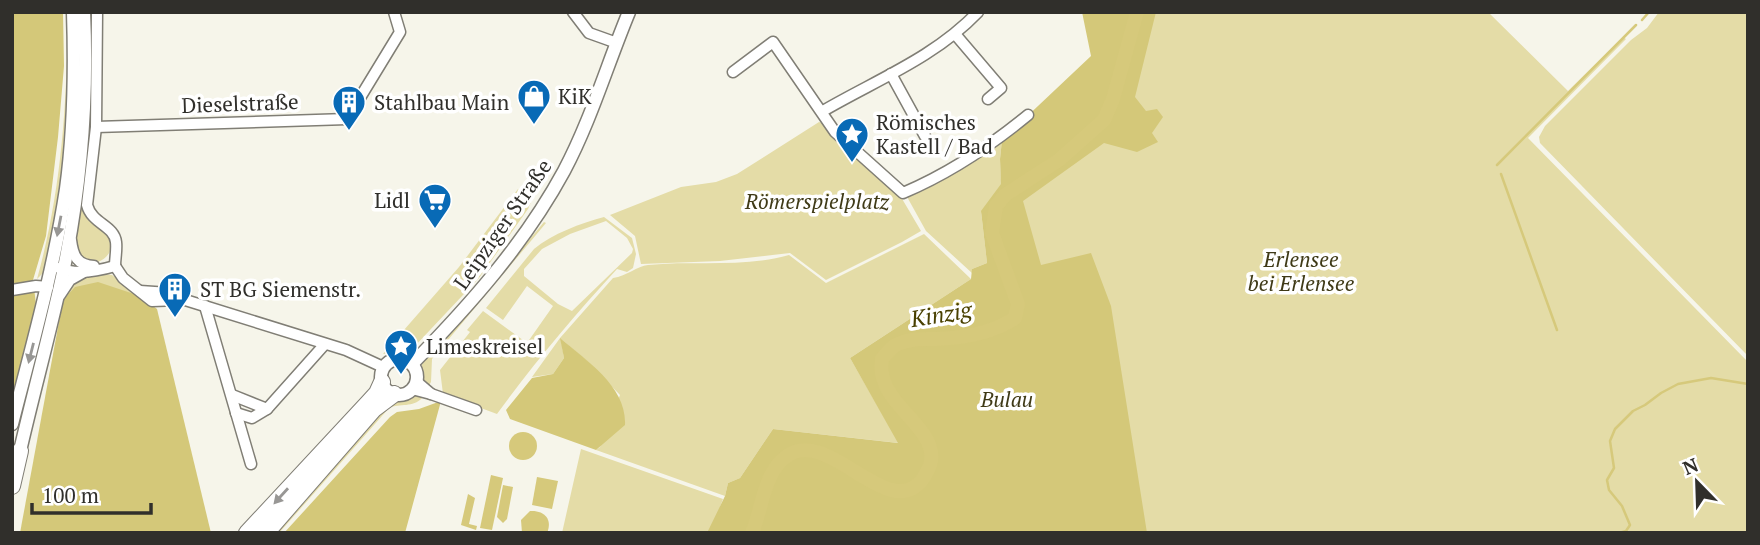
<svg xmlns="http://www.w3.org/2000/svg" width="1760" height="545" font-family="'PT Serif',serif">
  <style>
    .green { fill: #e4dca7; fill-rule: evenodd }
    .forest { fill: #d4c879 }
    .water { fill: #d6c97b }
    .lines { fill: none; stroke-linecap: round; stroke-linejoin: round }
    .stream { stroke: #d6c97b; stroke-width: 2.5 }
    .river { stroke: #d6c97b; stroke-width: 14 }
    .minor-casing { stroke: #807e75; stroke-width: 13 }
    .major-casing { stroke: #807e75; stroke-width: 15 }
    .highway-casing { stroke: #807e75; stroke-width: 18 }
    .minor { stroke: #fff; stroke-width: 10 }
    .major { stroke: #fff; stroke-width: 12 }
    .highway { stroke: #fff; stroke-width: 16 }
    .oneway { fill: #989795 }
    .labels { text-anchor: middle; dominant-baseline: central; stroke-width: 7; stroke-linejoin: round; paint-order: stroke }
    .poi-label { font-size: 21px; fill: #302f2b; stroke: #fff; text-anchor: start }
    .street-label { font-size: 21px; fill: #302f2b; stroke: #fff }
    .park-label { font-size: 21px; font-style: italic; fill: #3f3a17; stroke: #fff }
    .water-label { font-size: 23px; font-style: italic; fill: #494000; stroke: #fff }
  </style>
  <rect width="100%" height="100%" fill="#f6f5ea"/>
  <!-- green -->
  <g class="green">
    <path d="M67,12h2l-1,127 -20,124 -5,10 -6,6c24,-86 31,-178 30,-267z"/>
    <path d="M1127,12h361l80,79 55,-54 3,2 -98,99 220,224v171h-1186l19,-84 142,50 -3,8 168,-41 118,-187 -25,-68 6,52 -15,6v4l-46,-42 -20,-36 96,-55 -2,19 1,21z"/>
    <path d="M1659,12h89v344l-208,-213 -1,-6 6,-11 86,-86 16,-12z"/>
    <path d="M819,122l7,2 75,73 20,34 -19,11 -76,38 -36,-27 -70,8 -79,3 -6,-28 -25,-21 71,-28 35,-5 21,-8z"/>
    <path d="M518,189l14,11 -4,9 -49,69 -65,69 -8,5 -23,2 76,-87z"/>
    <path d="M80,200l4,1c-1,6 -1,11 2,16 5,8 13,9 19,14 13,10 6,26 -7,31l-15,-2 -9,-14z"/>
    <path d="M604,217l28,21 4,16 -3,14 -6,4 -10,-3c-43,47 -83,94 -120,145l-54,-20 -3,-24 30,-38 -3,-2 16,-19 44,32 26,-37 -26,-20 -24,34 -17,-12 48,-59c18,-15 47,-26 70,-32zM606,221l21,17 6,11 -1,4 -60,58 -14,-7 -34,-28v-7l18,-20 28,-15z"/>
    <path d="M544,222l2,1 -114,136 -1,23 -3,5 -6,-7v-16l43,-47z"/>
    <path d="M924,234l47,45 -121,79 49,85 -126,-14 -33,49 -12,5 -3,13 -129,-46 4,-3 20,-52 -33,-34 -26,-22 3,19 -11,16 -21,3 28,-39 53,-60c14,-2 24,-12 35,-13 47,-5 95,3 141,-10l37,28z"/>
    <path d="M99,273l13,2 28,21 -77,4c7,-19 18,-23 36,-27z"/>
    <path d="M411,394l11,4c-9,10 -22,5 -33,10l-110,125h-4l103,-119 23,-17z"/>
  </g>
  <!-- forest -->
  <g class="forest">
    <path d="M12,12h51l1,54 -6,71 -12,99 -13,44 4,32 -25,93z"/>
    <path d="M1082,12h74l-21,85 11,14 11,-2 6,8 -11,16 6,9 -21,10 -33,-9 -81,58 18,64 50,-12 20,53 36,227h-440l18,-37 3,-13 12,-5 33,-49 125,14 -48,-85 121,-79 1,-10 15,-6 -6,-52 20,-27 -1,-25 2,-19 89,-84z"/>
    <path d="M98,282l42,14 17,13 54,224h-191l43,-233 12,-13z"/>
    <path d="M560,338c27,23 67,49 65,87l-29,25 -86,-31 -4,-9 26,-32 21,-4 11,-16z"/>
    <path d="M441,401l-36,132h-121l106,-116 7,-5 22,-3z"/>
  </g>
  <!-- water -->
  <g class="water">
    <circle cx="523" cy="446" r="14"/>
    <path d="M491,475l12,3 -11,52 -12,-2z"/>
    <path d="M537,477l21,4 -6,28 -20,-4z"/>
    <path d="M503,485l10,2 -6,32 -4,4 -6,-6z"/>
    <path d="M468,494l7,4 -6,26 8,2 -1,4 -15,-5z"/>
    <path d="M530,511c14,-1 23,8 17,22h-25l-1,-13z"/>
  </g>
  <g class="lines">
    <!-- stream -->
    <g class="stream">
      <path d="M1642,20l7,-8"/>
      <path d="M1497,165l139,-140"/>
      <path d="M1501,174l56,156"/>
      <path d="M1619,533l7,-2 4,-6 -8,-19 -13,-16 -2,-10 7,-12 -4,-27 5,-12 18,-18 12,-6 16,-12 17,-9 33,-6 37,6"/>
    </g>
    <!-- river -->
    <path class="river" d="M752,533c10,-23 12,-62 35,-77 41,-30 101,67 135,24 4,-6 8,-12 9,-19 6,-36 -57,-58 -49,-102 5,-6 9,-12 16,-15 13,-6 25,-5 38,-5 26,-1 57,-6 79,-21l3,-14 -26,-71 4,-27 9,-11 54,-35 45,-40 9,-21 24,-87"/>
    <defs>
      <g id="minor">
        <path d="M97,12l-1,115 -9,78c5,19 27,20 29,37 1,8 -1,16 -1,24"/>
        <path d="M573,12l16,21 28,10"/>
        <path d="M955,34l46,54 -13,11"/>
        <path d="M733,72l40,-30 62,90 68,61c47,-20 86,-46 125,-78"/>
        <path d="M891,74l34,62"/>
        <path d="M823,111c53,-31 111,-53 155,-99"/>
        <path d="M96,127l251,-8 53,-87 -6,-20"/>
        <path d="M71,240c2,16 6,25 23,26"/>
        <path d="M115,266l8,12 29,23 27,-1"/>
        <path d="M59,268c16,7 39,3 56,-2"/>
        <path d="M12,290l24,-4 12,1"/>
        <path d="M140,291l29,2 13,6 164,51 37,17"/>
        <path d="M60,295l10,-15 16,-9"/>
        <path d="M205,306l46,158"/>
        <path d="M417,382l14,12"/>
        <path d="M412,389l19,5 45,16"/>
        <path d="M232,395l35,14 58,-65"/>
        <path d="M236,413l16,5 15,-9"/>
      </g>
      <g id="major">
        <circle cx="399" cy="377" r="18"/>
        <path d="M412,364c58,-59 113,-121 152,-193 27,-51 43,-106 65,-159"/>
        <path d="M12,424c20,-78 42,-156 54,-235 8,-59 9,-118 7,-177"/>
        <path d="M20,451c14,-61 31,-122 44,-183 17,-84 24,-170 20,-256"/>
      </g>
      <g id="highway">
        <path d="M12,486l8,-35"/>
        <path d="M247,533l121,-130 9,-10 5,-11"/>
        <path d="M266,533l108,-124 20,-15"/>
      </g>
    </defs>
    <!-- minor casing -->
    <use href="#minor" class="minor-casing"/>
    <!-- major casing -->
    <use href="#major" class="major-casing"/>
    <!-- highway casing -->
    <use href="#highway" class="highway-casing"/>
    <!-- minor -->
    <use href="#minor" class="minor"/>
    <!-- major -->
    <use href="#major" class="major"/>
    <!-- highway -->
    <use href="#highway" class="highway"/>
  </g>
  <!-- one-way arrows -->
  <defs><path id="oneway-solid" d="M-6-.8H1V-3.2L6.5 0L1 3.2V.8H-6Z" transform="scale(1.75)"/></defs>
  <g class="oneway">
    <use href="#oneway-solid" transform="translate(59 226) rotate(101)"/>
    <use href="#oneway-solid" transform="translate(31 353) rotate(104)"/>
    <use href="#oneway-solid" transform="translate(281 496) rotate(132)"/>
  </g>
  <!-- icons -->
  <defs>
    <symbol id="shop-pin" viewBox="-11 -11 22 30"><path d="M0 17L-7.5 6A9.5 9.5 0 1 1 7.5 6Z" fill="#086ab6" stroke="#fff"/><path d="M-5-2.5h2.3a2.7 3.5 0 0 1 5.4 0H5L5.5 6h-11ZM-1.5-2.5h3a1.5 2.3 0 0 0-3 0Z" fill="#fff"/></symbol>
    <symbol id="building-pin" viewBox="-11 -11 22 30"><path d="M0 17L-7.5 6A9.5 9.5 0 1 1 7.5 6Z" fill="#086ab6" stroke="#fff"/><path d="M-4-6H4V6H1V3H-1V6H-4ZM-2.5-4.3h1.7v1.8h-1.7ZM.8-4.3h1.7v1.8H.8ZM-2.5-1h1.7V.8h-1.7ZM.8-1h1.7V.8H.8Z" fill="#fff"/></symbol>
    <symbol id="sight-pin" viewBox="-11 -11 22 30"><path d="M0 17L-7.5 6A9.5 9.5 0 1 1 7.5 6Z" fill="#086ab6" stroke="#fff"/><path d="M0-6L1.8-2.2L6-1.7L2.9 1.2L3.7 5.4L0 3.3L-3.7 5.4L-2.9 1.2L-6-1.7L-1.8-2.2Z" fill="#fff"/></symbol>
    <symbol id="supermarket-pin" viewBox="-11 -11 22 30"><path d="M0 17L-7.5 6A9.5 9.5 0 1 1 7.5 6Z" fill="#086ab6" stroke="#fff"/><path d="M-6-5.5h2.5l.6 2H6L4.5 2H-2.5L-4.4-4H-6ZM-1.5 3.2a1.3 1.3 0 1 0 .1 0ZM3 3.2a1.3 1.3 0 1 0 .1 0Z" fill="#fff"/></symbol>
  </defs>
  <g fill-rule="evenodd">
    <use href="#shop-pin" x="515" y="77" width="38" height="52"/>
    <use href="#building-pin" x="330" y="83" width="38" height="52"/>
    <use href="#sight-pin" x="833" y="115" width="38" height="52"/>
    <use href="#supermarket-pin" x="416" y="181" width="38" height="52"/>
    <use href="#building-pin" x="156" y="270" width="38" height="52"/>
    <use href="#sight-pin" x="382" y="327" width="38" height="52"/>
  </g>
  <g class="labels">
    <!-- poi labels -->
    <g class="poi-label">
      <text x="558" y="96">KiK</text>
      <text x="374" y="102">Stahlbau Main</text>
      <text x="876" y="122">Römisches<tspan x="876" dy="24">Kastell / Bad</tspan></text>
      <text x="410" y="200" text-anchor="end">Lidl</text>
      <text x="200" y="289">ST BG Siemenstr.</text>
      <text x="426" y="346">Limeskreisel</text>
    </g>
    <!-- street labels -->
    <g class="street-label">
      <text transform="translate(240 103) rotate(-2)">Dieselstraße</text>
      <text transform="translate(502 224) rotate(-55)">Leipziger Straße</text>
    </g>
    <!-- park labels -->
    <g class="park-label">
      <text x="817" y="201">Römerspielplatz</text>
      <text x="1301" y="259">Erlensee<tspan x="1301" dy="24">bei Erlensee</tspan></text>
      <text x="1007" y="399">Bulau</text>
    </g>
    <!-- water labels -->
    <g class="water-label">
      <text transform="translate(941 314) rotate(-9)">Kinzig</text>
    </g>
  </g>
  <!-- border -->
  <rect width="1760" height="545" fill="none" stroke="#302f2b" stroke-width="28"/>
  <!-- north arrow -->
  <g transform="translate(1697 482) rotate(337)" stroke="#ffffff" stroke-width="5" paint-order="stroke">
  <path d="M0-5L12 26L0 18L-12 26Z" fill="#302f2b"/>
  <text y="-10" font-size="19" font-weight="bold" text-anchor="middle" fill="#302f2b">N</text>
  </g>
  <!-- scale -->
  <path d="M32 503v10h119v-10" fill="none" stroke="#302f2b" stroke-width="3.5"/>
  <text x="42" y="503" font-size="21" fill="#302f2b" stroke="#ffffff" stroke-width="5" paint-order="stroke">100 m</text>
</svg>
